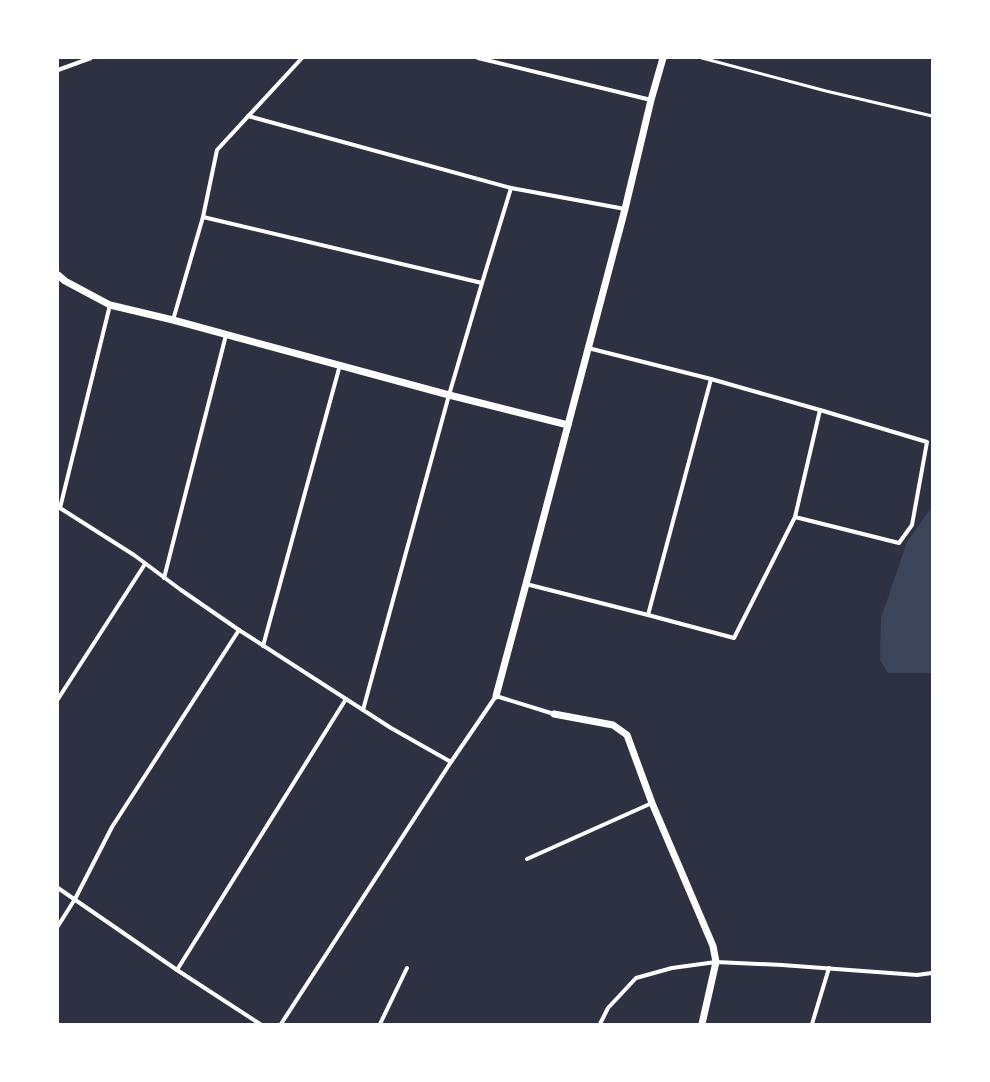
<svg xmlns="http://www.w3.org/2000/svg" width="990" height="1082" font-family="'PT Sans',sans-serif">
  <style>
    .green { fill: #3c4559 }
    .lines { fill: none; stroke-linecap: round; stroke-linejoin: round }
    .service { stroke: #fff; stroke-width: 3 }
    .minor { stroke: #fff; stroke-width: 4 }
    .tertiary { stroke: #fff; stroke-width: 7 }
  </style>
  <rect width="100%" height="100%" fill="#2d3142"/>
  <!-- green -->
  <path class="green" d="M932,507v166h-44l-8,-13 1,-42 26,-76z"/>
  <g class="lines">
    <!-- service -->
    <path class="service" d="M702,58l124,33 106,25"/>
    <!-- minor -->
    <g class="minor">
      <path d="M478,58l173,42"/>
      <path d="M58,70l33,-12"/>
      <path d="M511,188l114,21"/>
      <path d="M203,217l279,66 29,-95 -263,-72"/>
      <path d="M110,305l-50,203 74,47 47,35 58,40 152,98 60,34"/>
      <path d="M173,320l30,-103 14,-67 85,-92"/>
      <path d="M795,517l25,-107"/>
      <path d="M164,578l62,-243"/>
      <path d="M526,584l122,31 86,23 61,-121 104,26 13,-18 15,-83 -107,-32 -109,-31 -123,-31"/>
      <path d="M648,615l63,-236"/>
      <path d="M263,646l77,-281"/>
      <path d="M58,699l87,-135"/>
      <path d="M363,710l86,-315 33,-112"/>
      <path d="M527,859l125,-56"/>
      <path d="M58,888l119,82 83,54"/>
      <path d="M58,926l17,-27 37,-72 127,-197"/>
      <path d="M177,970l169,-271"/>
      <path d="M281,1024l170,-262 45,-66 58,18"/>
      <path d="M380,1024l27,-56"/>
      <path d="M600,1024l8,-16 28,-30 36,-10 44,-6 66,3 135,10 15,-2"/>
      <path d="M812,1024l17,-56"/>
    </g>
    <!-- tertiary -->
    <g class="tertiary">
      <path d="M58,275l7,6 45,24 63,15 276,75 119,30"/>
      <path d="M496,696l30,-112 99,-375 26,-109 12,-42"/>
      <path d="M554,714l59,11 14,10 25,68 61,143 3,16 -14,62"/>
    </g>
  </g>
  <!-- border -->
  <rect width="990" height="1082" fill="none" stroke="#ffffff" stroke-width="118"/>
</svg>
